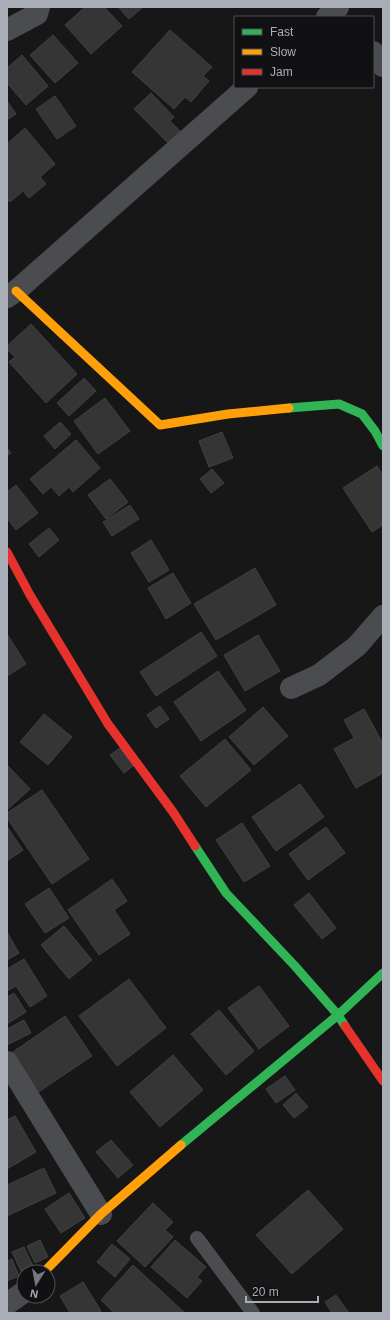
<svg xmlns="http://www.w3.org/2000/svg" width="390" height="1320" font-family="Arial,sans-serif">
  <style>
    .building { fill: #353536; stroke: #3f4043 }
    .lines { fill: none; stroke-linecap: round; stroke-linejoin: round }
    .lane { stroke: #4b4c50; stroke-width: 14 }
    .street { stroke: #4b4c50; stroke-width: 22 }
    .fast { stroke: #30b455; stroke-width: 9 }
    .slow { stroke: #ff9f0a; stroke-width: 9 }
    .jam { stroke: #e5322d; stroke-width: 9 }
  </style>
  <rect width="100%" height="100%" fill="#171717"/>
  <!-- building -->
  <g class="building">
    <path d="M85,7h19l18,19 -31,28 -26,-29z"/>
    <path d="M118,7h25l-14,12z"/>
    <path d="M170,30l42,37 -9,9 6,5 -18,21 -6,-5 -11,12 -42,-37z"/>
    <path d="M53,35l25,28 -23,20 -25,-28z"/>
    <path d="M22,55l26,31 -22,19 -19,-22v-15z"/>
    <path d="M151,93l23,24 -4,4 10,10 -12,12 -34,-34z"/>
    <path d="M55,96l21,30 -19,13 -21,-30z"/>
    <path d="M7,101l9,13 -9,6z"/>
    <path d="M25,128l30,36 -15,13 6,7 -17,14 -6,-7 -13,11 -3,-3v-55z"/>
    <path d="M31,324l46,50 -31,29 -37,-41 6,-5 -8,-8v-3z"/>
    <path d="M84,378l12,13 -27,25 -12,-13z"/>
    <path d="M105,398l25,33 -32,23 -24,-33z"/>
    <path d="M60,422l11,12 -16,15 -11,-13z"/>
    <path d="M222,432l11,26 -24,9 -10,-26z"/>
    <path d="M76,440l24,28 -27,24 -4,-5 -10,9 -8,-9 -8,7 -13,-15z"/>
    <path d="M7,448l4,5 -4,3z"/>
    <path d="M377,466l6,9v50l-11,7 -29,-44z"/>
    <path d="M212,469l12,14 -13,10 -11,-14z"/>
    <path d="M110,479l18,23 -22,17 -18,-24z"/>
    <path d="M16,485l22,28 -22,17 -9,-12v-26z"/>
    <path d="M130,505l9,14 -27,17 -9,-14z"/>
    <path d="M49,528l10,12 -20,17 -10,-13z"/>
    <path d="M151,540l18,30 -20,12 -18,-29z"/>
    <path d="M255,568l21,37 -60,35 -22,-36z"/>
    <path d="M173,573l18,30 -25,16 -18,-31z"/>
    <path d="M201,632l16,24 -61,40 -16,-24z"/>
    <path d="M7,634l19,30 -19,12z"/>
    <path d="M258,635l22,36 -35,20 -21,-36z"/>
    <path d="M218,671l28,39 -45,31 -27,-39z"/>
    <path d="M160,706l9,13 -13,9 -9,-13z"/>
    <path d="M263,707l25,29 -34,29 -25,-28z"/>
    <path d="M364,709l19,35v29l-27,15 -22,-39 20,-11 -10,-18z"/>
    <path d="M44,714l28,23 -24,28 -28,-23z"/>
    <path d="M225,739l26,31 -45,37 -26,-31z"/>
    <path d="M120,748l13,18 -9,7 -14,-18z"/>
    <path d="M7,765l23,24 -23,21z"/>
    <path d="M300,784l24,33 -48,34 -24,-34z"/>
    <path d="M42,790l47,69 -37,25 -45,-66v-5z"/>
    <path d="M242,823l28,43 -26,16 -28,-42z"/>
    <path d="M326,827l19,26 -37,27 -19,-26z"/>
    <path d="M8,828l15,22 -16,11v-32z"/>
    <path d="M112,879l15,22 -13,9 16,24 -31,21 -31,-45z"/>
    <path d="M49,888l20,30 -24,15 -20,-29z"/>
    <path d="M309,893l27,35 -14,11 -28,-34z"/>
    <path d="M64,926l28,34 -23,19 -28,-34z"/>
    <path d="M7,932l12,21 -12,7z"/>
    <path d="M24,959l23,37 -17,11 -14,-21 -9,5v-22z"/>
    <path d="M129,979l37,49 -49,38 -38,-50z"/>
    <path d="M259,986l30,40 -30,23 -31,-41z"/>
    <path d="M14,993l12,19 -19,12v-27z"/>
    <path d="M219,1010l35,41 -28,24 -35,-41z"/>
    <path d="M65,1016l27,40 -55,37 -27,-39z"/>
    <path d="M24,1020l7,13 -24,12v-16z"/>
    <path d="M173,1055l30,35 -43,37 -30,-35z"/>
    <path d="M285,1076l10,14 -19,13 -10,-14z"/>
    <path d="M296,1093l12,14 -14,11 -11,-13z"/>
    <path d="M15,1116l21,36 -29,17v-49z"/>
    <path d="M111,1140l22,25 -15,13 -22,-26z"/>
    <path d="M44,1168l12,25 -49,23v-31z"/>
    <path d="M308,1190l35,39 -51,45 -36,-39z"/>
    <path d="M69,1193l16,25 -24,15 -16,-24z"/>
    <path d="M153,1203l20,19 -8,8 8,7 -28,30 -28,-26z"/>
    <path d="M40,1240l8,17 -13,6 -8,-17z"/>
    <path d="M175,1240l31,27 -9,10 5,4 -15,17 -36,-31z"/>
    <path d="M112,1244l18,15 -15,18 -18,-15z"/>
    <path d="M24,1247l9,19 -12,5 -9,-19z"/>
    <path d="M12,1259l7,17 -12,5v-20z"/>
    <path d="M133,1265l52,48h-71l-13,-13z"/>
    <path d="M83,1282l18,29 -4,2h-27l-10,-17z"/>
    <path d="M336,1295l13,18h-17l-7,-11z"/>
  </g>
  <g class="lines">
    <!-- lane -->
    <path class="lane" d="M197,1238l56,75"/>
    <!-- street -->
    <g class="street">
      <path d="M327,17l11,-10"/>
      <path d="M7,30l30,-16 2,-7"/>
      <path d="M373,52l10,14"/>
      <path d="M7,297l9,-6 231,-204"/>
      <path d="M291,688l28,-13 38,-29 26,-30"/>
      <path d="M7,1062l94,152"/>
      <path d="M7,1304l17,-12"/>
    </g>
    <!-- fast -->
    <g class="fast">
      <path d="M289,408l50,-4 23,10 13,17 8,15"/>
      <path d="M195,846l31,47 68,72 44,50 7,11"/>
      <path d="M181,1145l157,-130 45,-42"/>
    </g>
    <!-- slow -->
    <g class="slow">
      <path d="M16,291l144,134 68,-11 61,-6"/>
      <path d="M44,1272l57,-58 80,-69"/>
    </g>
    <!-- jam -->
    <g class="jam">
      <path d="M7,552l23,43 78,129 65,88 22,34"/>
      <path d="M345,1026l38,55"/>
    </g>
  </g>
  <!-- border -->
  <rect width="390" height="1320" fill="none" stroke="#a8adb8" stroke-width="16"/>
  <!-- legend -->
  <rect x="234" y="16" width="140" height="72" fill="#111113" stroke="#4d4f55"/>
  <rect x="242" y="29" width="20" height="6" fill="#30b455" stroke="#4d4f55"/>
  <text x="270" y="36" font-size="12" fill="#a8adb8">Fast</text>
  <rect x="242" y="49" width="20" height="6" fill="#ff9f0a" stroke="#4d4f55"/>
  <text x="270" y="56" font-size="12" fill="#a8adb8">Slow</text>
  <rect x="242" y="69" width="20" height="6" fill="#e5322d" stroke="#4d4f55"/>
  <text x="270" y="76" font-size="12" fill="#a8adb8">Jam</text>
  <!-- north arrow -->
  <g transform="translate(36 1284) rotate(191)"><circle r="19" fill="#111113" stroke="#4d4f55"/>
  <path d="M0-3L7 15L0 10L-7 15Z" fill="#757880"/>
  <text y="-6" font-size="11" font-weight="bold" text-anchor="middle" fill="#a8adb8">N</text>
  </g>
  <!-- scale -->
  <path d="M246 1296v6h72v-6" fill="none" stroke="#a8adb8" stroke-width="2"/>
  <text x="252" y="1296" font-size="12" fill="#a8adb8" stroke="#111113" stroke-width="3" paint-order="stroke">20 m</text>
</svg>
